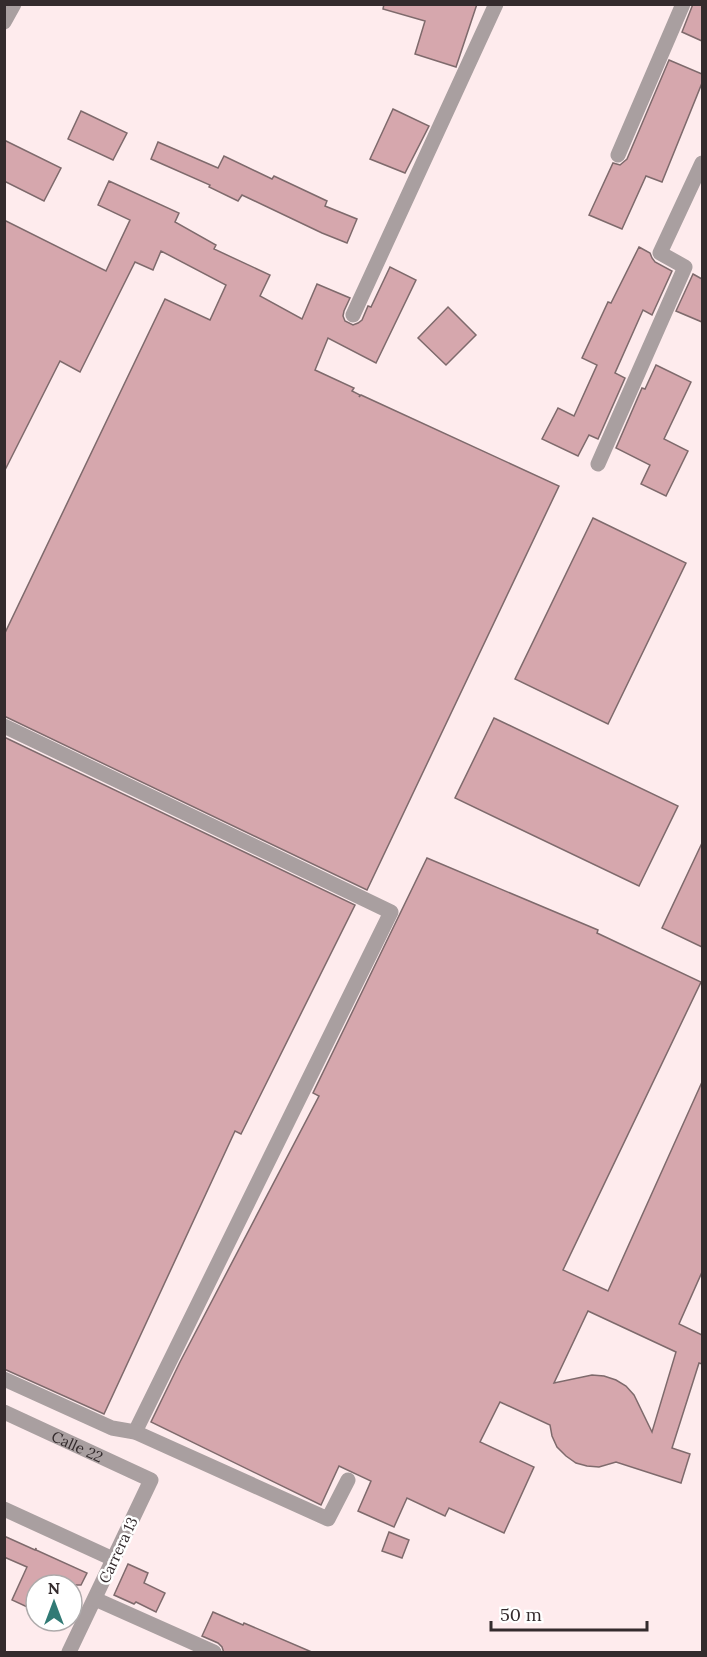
<svg xmlns="http://www.w3.org/2000/svg" width="707" height="1657" font-family="Lora,serif">
  <style>
    .building { fill: #d6a7ad; stroke: #7e6a6c; stroke-width: 1.5; fill-rule: evenodd }
    .lines { fill: none; stroke-linecap: round; stroke-linejoin: round }
    .minor { stroke: #a99fa0; stroke-width: 15 }
    .labels { text-anchor: middle; dominant-baseline: central; stroke-width: 5; stroke-linejoin: round; paint-order: stroke }
    .street-label { font-size: 15px; fill: #342b2d; stroke: #fff }
  </style>
  <rect width="100%" height="100%" fill="#feebed"/>
  <!-- building -->
  <g class="building">
    <path d="M384,4h93l-21,63 -41,-13 10,-33 -42,-12z"/>
    <path d="M693,4h9v37l-20,-9z"/>
    <path d="M669,60l33,14v9l-40,99 -16,-6 -24,53 -33,-14 24,-52 7,2 7,-6z"/>
    <path d="M393,109l36,17 -24,47 -35,-14z"/>
    <path d="M81,111l46,22 -14,27 -45,-21z"/>
    <path d="M4,140l57,28 -17,33 -40,-20z"/>
    <path d="M158,142l60,26 6,-12 48,23 2,-3 53,25 -2,5 32,13 -10,24 -25,-10 -80,-38 -4,6 -29,-14 1,-2 -59,-26z"/>
    <path d="M109,181l70,32 -4,9 41,23 -2,4 56,26 -10,21 42,23 15,-35 33,14 -6,13 -1,5 2,5 8,4 5,-2 4,-3 6,-14 3,1 19,-40 26,13 -40,83 -48,-25 -13,32 39,18 -2,3 8,4 -1,2 2,-2 198,91 -192,404 -363,-174v-81l161,-336 45,21 16,-35 -65,-34 -8,19 -18,-8 -55,110 -20,-11 -56,111v-252l102,51 24,-51 -32,-15z"/>
    <path d="M639,247l11,6 2,5 3,4 17,9 -20,44 -9,-5 -28,63 10,5 -27,61 -9,-4 -11,21 -36,-17 16,-31 16,8 23,-51 -15,-7 26,-56 3,1z"/>
    <path d="M693,274l9,5v43l-26,-11z"/>
    <path d="M448,307l28,28 -30,30 -28,-27z"/>
    <path d="M656,365l35,17 -27,57 24,12 -22,45 -25,-12 9,-19 -34,-17 26,-60 3,1z"/>
    <path d="M593,518l93,45 -78,161 -93,-45z"/>
    <path d="M494,718l184,88 -39,80 -184,-88z"/>
    <path d="M4,737l351,168 -114,229 -6,-3 -131,283 -100,-45z"/>
    <path d="M702,843v104l-40,-19z"/>
    <path d="M427,858l171,72 -1,3 104,49 -138,288 45,21 94,-209v190l-23,52 23,11v29l-3,-1 -27,85 18,6 -9,29 -65,-21 -17,5 -12,-1 -11,-3 -10,-7 -9,-9 -5,-11 -2,-11 -50,-23 -20,40 54,25 -30,66 -55,-25 -4,8 -38,-18 -13,29 -36,-16 13,-30 -32,-15 -18,39 -170,-83 29,-60 139,-266 -6,-3zM588,1311l88,41 -24,80 -18,-37 -8,-9 -10,-6 -12,-4 -12,-1 -38,8z"/>
    <path d="M389,1532l20,8 -7,18 -20,-7z"/>
    <path d="M4,1536l31,14 1,-2v2l51,23 -6,12h-45v26l-24,-11 15,-33 -23,-10z"/>
    <path d="M128,1564l20,9 -4,10 21,10 -9,19 -20,-10 -2,2 -20,-9z"/>
    <path d="M213,1612l30,13 1,-2 70,30h-90l-2,-6 -4,-4 -16,-7z"/>
  </g>
  <g class="lines">
    <!-- minor -->
    <g class="minor">
      <path d="M4,22l10,-18"/>
      <path d="M618,155l65,-151"/>
      <path d="M353,315l143,-311"/>
      <path d="M598,464l87,-197 -25,-14 42,-90"/>
      <path d="M4,726l387,186 -256,520"/>
      <path d="M4,1379l108,49 23,4 193,87 20,-39"/>
      <path id="s1" d="M4,1412l147,68 -82,172"/>
      <path d="M4,1509l109,50"/>
      <path d="M95,1599l119,53"/>
    </g>
  </g>
  <g class="labels">
    <!-- street labels -->
    <g class="street-label">
      <text stroke="none"><textPath href="#s1" startOffset="81">Calle 22</textPath></text>
      <text transform="translate(118 1550) rotate(-65)">Carrera 13</text>
    </g>
  </g>
  <!-- border -->
  <rect width="707" height="1657" fill="none" stroke="#342b2d" stroke-width="12"/>
  <!-- north arrow -->
  <g transform="translate(54 1603)"><circle r="28" fill="#ffffff" stroke="#aeaaab" stroke-width="1.5"/>
  <path d="M0-4.5L10 22L0 15L-10 22Z" fill="#317a75"/>
  <text y="-9" font-size="16" font-weight="bold" text-anchor="middle" fill="#342b2d">N</text>
  </g>
  <!-- scale -->
  <path d="M491 1621v9h156v-9" fill="none" stroke="#342b2d" stroke-width="3"/>
  <text x="500" y="1621" font-size="18" fill="#342b2d" stroke="#ffffff" stroke-width="4.5" paint-order="stroke">50 m</text>
</svg>
